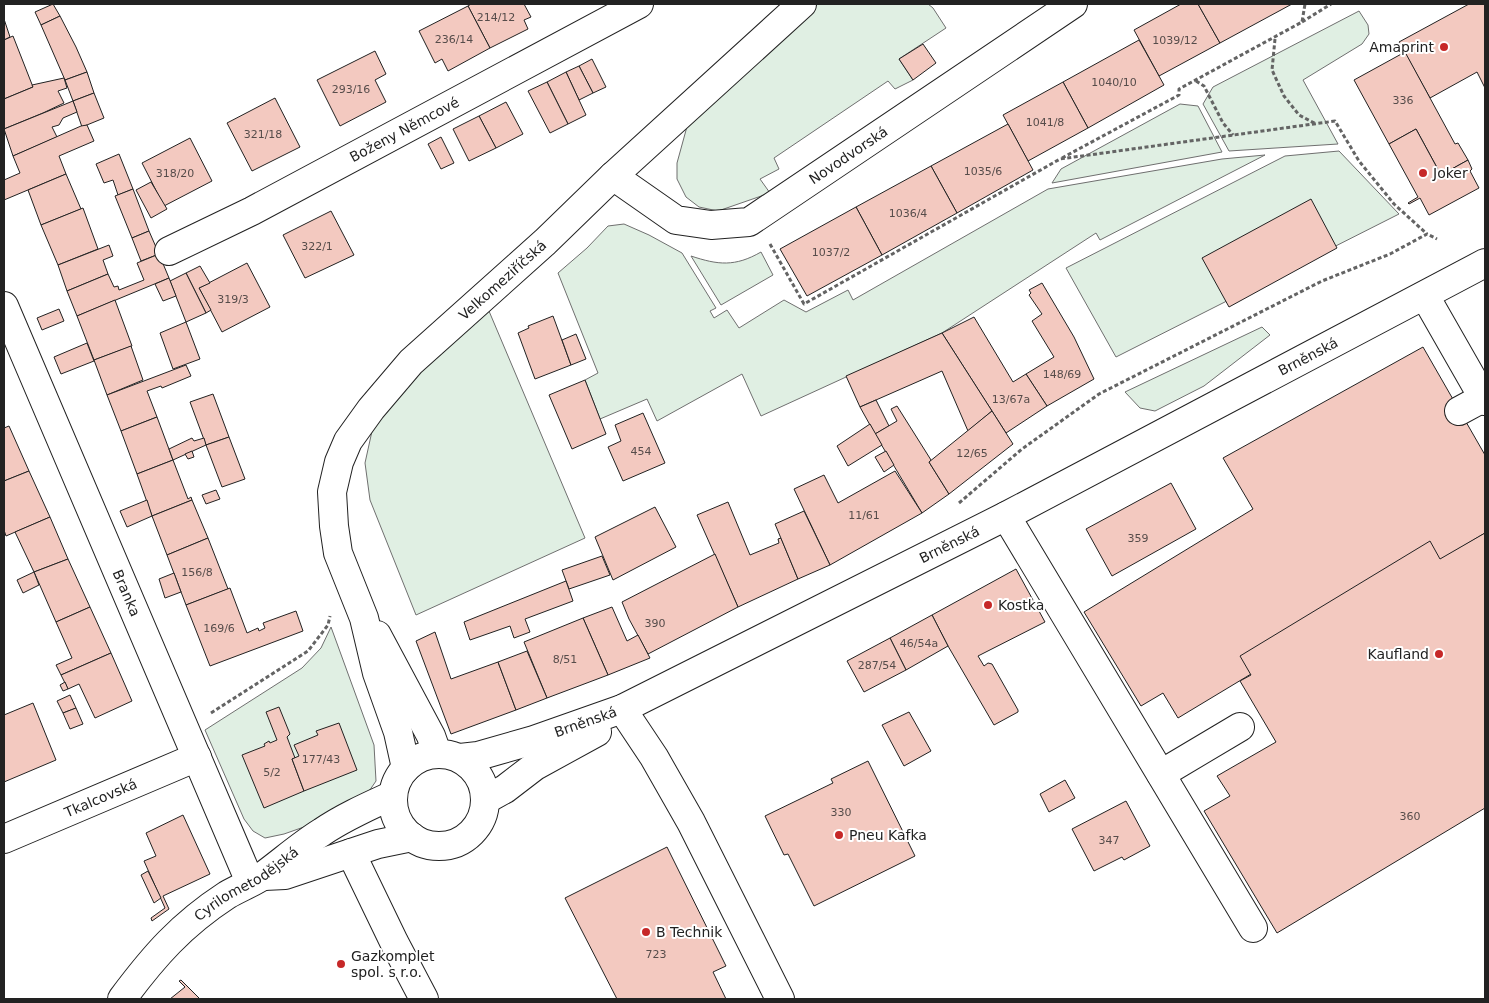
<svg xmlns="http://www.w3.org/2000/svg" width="1489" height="1003" font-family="'DejaVu Sans',sans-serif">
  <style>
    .green { fill: #e0efe3; stroke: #6f6f6f }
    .building { fill: #f3c9c0; stroke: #222 }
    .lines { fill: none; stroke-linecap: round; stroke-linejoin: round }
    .minor-casing { stroke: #222; stroke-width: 30 }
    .path { stroke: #646464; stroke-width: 3; stroke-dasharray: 4 2.5; stroke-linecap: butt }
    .minor { stroke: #fff; stroke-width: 28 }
    .poi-dot { fill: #c62828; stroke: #fff; stroke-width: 2 }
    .labels { text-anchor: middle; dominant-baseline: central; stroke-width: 4; stroke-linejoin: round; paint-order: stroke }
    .number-label { font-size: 11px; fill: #564c4a }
    .poi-label { font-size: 14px; fill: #222; stroke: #fff; text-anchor: start }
    .street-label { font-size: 14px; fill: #222; stroke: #fff }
  </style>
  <rect width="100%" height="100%" fill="#fff"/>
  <!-- green -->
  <g class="green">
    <path d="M818,4h110l5,4 13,20 -47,31 14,21 -18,9 -7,-8 -114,77 5,11 -19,10 10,14 -52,18 -19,-4 -13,-10 -9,-18v-16l14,-51z"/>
    <path d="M1359,11l9,14 1,9 -7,10 -59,36 35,64 -109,7 -26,-47 10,-17z"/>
    <path d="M1180,104l18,2 24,46 -170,31 9,-14z"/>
    <path d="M1339,151l60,63 -283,143 -50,-89 219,-112z"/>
    <path d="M1265,155l-165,85 -4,-7 -154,100 -181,83 -19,-42 -85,47 -10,-22 -47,20 -15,-39 13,-7 -40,-100 29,-25 21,-22 16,-2 25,11 33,18 34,55 -6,3 4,7 13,-8 12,18 45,-28 22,12 42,-22 5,10 195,-111 174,-30z"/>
    <path d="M761,252l12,23 -52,30 -30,-49c27,9 44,11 70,-4z"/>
    <path d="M486,304l99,234 -169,77 -46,-115 -5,-37 9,-41 52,-65z"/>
    <path d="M1262,327l8,8 -66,51 -49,25 -15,-3 -15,-16z"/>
    <path d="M331,627l43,118 2,36 -11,16 -27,18 -54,19 -19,4 -12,-7 -9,-12 -39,-89 97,-62 19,-20z"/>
  </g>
  <!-- building -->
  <g class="building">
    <path d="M53,4l7,12 -19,9 -6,-13z"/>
    <path d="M471,4h53l7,13 -7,3 4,9 -38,19 -22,-42z"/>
    <path d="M1181,4h17l22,39 -61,33 -25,-46z"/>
    <path d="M1198,4h94l-72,39z"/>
    <path d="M1469,4h16v84l-8,-16 -47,26 -31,-56z"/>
    <path d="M468,6l22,42 -42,23 -6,-12 -7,4 -16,-32z"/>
    <path d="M60,16l16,31 11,25 -22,8 -24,-55z"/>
    <path d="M4,19l6,18 -6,3z"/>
    <path d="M13,36l20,51 -29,12v-59z"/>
    <path d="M1139,40l25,45 -76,43 -25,-46z"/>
    <path d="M923,44l13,19 -23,17 -14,-21z"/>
    <path d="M375,51l11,23 -11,6 11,22 -46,24 -23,-46z"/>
    <path d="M1405,52l50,92 3,-1 10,17 -27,15 -25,-46 -27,15 -35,-64z"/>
    <path d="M592,59l14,28 -13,6 -14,-27z"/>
    <path d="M579,66l14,27 -14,7 -13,-28z"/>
    <path d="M87,72l7,21 -21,8 -8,-21z"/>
    <path d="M566,72l20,43 -18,9 -21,-42z"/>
    <path d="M64,78l3,10 -9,3 6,12 -21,10 -39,16v-30l29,-12 -1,-2z"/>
    <path d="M547,82l21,42 -18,9 -22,-42z"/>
    <path d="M1063,82l25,46 -60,33 -25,-46z"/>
    <path d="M94,93l10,25 -22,9 -9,-26z"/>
    <path d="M275,98l25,49 -48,24 -25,-48z"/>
    <path d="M73,101l4,11 -14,6 -4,7 -7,2 5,10 -44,19 -9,-27z"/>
    <path d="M506,102l17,32 -27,14 -17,-32z"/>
    <path d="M479,116l17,32 -27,13 -16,-32z"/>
    <path d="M1008,124l25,46 -76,43 -26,-47z"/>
    <path d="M87,125l7,16 -35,15 7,18 -62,26v-20l16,-7 -7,-17 68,-30z"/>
    <path d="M1416,129l25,46 27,-15 4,9 -2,2 9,17 -50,27 -9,-17 -11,6 -1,-1 10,-6 -29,-53z"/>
    <path d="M441,137l13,26 -13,6 -13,-25z"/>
    <path d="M190,138l22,43 -48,25 -22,-43z"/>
    <path d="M119,154l14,35 -15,6 -5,-15 -9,3 -8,-19z"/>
    <path d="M931,166l26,47 -75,42 -26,-48z"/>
    <path d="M66,174l15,35 -40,16 -13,-35z"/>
    <path d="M151,182l16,27 -16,9 -15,-28z"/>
    <path d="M133,189l16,42 -17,7 -17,-42z"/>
    <path d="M1311,199l26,49 -108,59 -27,-49z"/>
    <path d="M856,207l26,48 -75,41 -27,-47z"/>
    <path d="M83,208l15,41 -40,16 -17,-40z"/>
    <path d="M331,211l23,44 -49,23 -22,-43z"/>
    <path d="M149,231l10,23 -18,7 -9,-23z"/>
    <path d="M109,245l4,11 -10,4 5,14 -41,17 -9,-26z"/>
    <path d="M159,254l10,24 -92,38 -10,-25 41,-17 6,13 4,-1 1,4 25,-10 -7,-17z"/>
    <path d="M247,263l23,44 -48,25 -23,-44z"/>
    <path d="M200,266l10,17 -11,5 12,22 -5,3 -20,-40z"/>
    <path d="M186,273l20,40 -20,9 -16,-41z"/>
    <path d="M169,278l7,18 -13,5 -8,-17z"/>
    <path d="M1042,283l32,54 20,42 -47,27 -21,-32 28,-17 -22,-36 10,-7 -13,-19 2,-2 -2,-3z"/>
    <path d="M115,300l17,46 -38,14 -17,-44z"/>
    <path d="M59,309l5,12 -22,9 -5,-12z"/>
    <path d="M553,316l18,49 -36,14 -17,-46 11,-5 -1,-2z"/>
    <path d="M974,317l39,65 13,-8 21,32 -41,27 -64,-100z"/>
    <path d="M186,322l14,37 -27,10 -13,-36z"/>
    <path d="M942,333l50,78 -24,20 -26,-60 -82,36 -14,-31z"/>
    <path d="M576,334l10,25 -15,6 -9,-25z"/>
    <path d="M87,343l7,18 -33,13 -7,-17z"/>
    <path d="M131,346l12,34 -36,15 -13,-35z"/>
    <path d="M1423,347l62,108v78l-307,185 -15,-25 -22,13 -57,-94 169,-103 -30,-51z"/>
    <path d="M186,365l5,11 -29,12 -1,-2 -14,5 10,26 -36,14 -14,-36z"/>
    <path d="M585,380l21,54 -34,15 -23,-54z"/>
    <path d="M213,394l16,43 -23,8 -16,-43z"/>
    <path d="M876,400l13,26 -14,8 -15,-27z"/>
    <path d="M897,406l34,54 -2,2 20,32 -27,19 -47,-79 22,-13 -6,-12z"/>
    <path d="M992,411l21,33 -64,50 -20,-32z"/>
    <path d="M643,413l22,50 -42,18 -15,-34 13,-6 -6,-16z"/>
    <path d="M157,417l16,43 -36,14 -16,-43z"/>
    <path d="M870,424l12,21 -34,21 -11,-20z"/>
    <path d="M9,426l20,45 -25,10v-53z"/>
    <path d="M229,437l16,42 -23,8 -16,-42z"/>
    <path d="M192,438l2,3 10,-3 2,7 -33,15 -4,-11z"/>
    <path d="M192,451l2,6 -6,2 -3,-5z"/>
    <path d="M886,451l8,14 -10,7 -9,-15z"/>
    <path d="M173,460l15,39 3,-2 1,3 -40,16 -15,-42z"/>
    <path d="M29,471l21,46 -44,19 -2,-6v-49z"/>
    <path d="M895,471l27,42 -92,52 -36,-76 30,-14 14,28z"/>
    <path d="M1171,483l25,46 -84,47 -26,-47z"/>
    <path d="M216,490l4,9 -14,5 -4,-9z"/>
    <path d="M147,500l5,16 -25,11 -7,-16z"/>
    <path d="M192,500l16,38 -41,17 -15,-39z"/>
    <path d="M728,502l22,53 29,-12 -1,-4 3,-1 17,41 -60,28 -41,-92z"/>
    <path d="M655,507l21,40 -63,33 -18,-43z"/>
    <path d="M804,511l26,54 -32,14 -23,-55z"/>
    <path d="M50,517l18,42 -34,13 -19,-40z"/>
    <path d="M1485,533v275l-208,125 -73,-122 26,-15 -13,-20 59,-34 -36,-61 11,-6 -11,-19 190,-115 10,18z"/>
    <path d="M208,538l20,51 -42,16 -19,-50z"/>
    <path d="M715,554l23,53 -90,47 -19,-35 -7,-17z"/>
    <path d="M602,556l8,19 -41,14 -7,-19z"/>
    <path d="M68,559l22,48 -34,15 -22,-50z"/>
    <path d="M1016,569l29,53 -67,34 6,10 4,-3 4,1 26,46v2l-24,13 -46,-79 -16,-31z"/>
    <path d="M34,572l5,13 -16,8 -6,-13z"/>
    <path d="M174,573l7,19 -16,6 -6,-19z"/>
    <path d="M566,581l7,20 -48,18 5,13 -16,6 -4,-12 -40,14 -6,-18z"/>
    <path d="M230,588l17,45 11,-5 1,3 6,-3 -2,-5 33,-12 7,20 -93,35 -24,-61z"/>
    <path d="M90,607l21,46 -50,22 -5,-10 16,-7 -16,-36z"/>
    <path d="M612,607l15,34 11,-6 12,23 -42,17 -25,-57z"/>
    <path d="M932,615l16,31 -42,24 -16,-32z"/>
    <path d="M583,618l25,57 -61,23 -23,-56z"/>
    <path d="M435,632l16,47 47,-17 18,48 -65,24 -35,-93z"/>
    <path d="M890,638l16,32 -42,22 -17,-31z"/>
    <path d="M527,651l20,47 -31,12 -18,-48z"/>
    <path d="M111,653l21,48 -37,17 -16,-34 -11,5 -7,-14z"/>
    <path d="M65,682l3,7 -5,2 -3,-6z"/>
    <path d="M70,695l6,13 -13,5 -6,-12z"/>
    <path d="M33,703l23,57 -52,22v-67z"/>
    <path d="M279,707l11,27 -3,3 8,21 -3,1 12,32 -40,17 -22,-53 23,-9 -1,-2 5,-3 1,2 7,-3 -11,-28z"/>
    <path d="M76,708l7,16 -13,5 -7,-16z"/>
    <path d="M909,712l22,39 -27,15 -22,-41z"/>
    <path d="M339,723l18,47 -53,21 -12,-32 7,-3 -5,-11 24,-10 -2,-4z"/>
    <path d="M868,761l47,95 -101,50 -26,-52 -4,1 -19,-39 68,-33 -2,-4z"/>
    <path d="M1065,780l10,18 -26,14 -9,-18z"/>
    <path d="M1126,801l24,45 -26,14 -2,-3 -28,14 -22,-42z"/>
    <path d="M183,815l27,59 -47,22 6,13 -17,12 -1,-3 14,-10 -21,-47 12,-5 -10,-23z"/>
    <path d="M667,847l59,119 -13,6 13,27h-109l-52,-101z"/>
    <path d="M148,871l13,27 -7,5 -13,-28z"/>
    <path d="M181,980l19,19h-30l15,-12 -6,-6z"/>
  </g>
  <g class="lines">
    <defs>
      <g id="minor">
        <path id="s1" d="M613,176l63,44 35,5 38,-3 324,-218"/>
        <path id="s2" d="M169,251l83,-40 387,-207"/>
        <path d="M1425,296l60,105"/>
        <path id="s3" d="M4,306l246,576"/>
        <path d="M1459,411l24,-13"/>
        <path d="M1006,516l247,412"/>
        <path d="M377,635l54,101 6,17"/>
        <path d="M622,709l32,48 37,65 89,177"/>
        <circle cx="439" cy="800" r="46"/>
        <path id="s4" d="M460,758l18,-2 56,-16 88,-31 384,-193 479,-253"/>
        <path id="s5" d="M406,768l-8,-36 -21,-59 -13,-55 -26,-65 -4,-27 -2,-34 7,-30 9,-21 23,-32 40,-47 134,-120 68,-66 189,-172"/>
        <path d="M1161,774l79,-47"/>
        <path d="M485,800l20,-11 30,-23 62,-34"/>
        <path id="s6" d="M4,839l193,-82"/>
        <path d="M351,853l43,89 30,57"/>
        <path d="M264,876l21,-1 93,-31 34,-7"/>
        <path id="s7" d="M122,999c32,-43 59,-74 105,-104 12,-7 25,-12 37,-20 19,-14 37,-30 58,-43 22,-15 47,-26 71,-37"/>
      </g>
    </defs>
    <!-- minor casing -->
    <use href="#minor" class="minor-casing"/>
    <!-- path -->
    <g class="path">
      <path d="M1302,22l29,-18"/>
      <path d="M1275,39l-3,31 12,26 15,19 17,9"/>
      <path d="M1196,81l8,5 19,37 10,12"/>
      <path d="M1062,158l117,-63v-6l123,-67 3,-18"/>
      <path d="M770,244l34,60 256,-145 275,-38 24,40 35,43 33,30"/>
      <path d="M959,503l63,-54 77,-55 223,-113 68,-27 37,-20 10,5"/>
      <path d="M211,713l97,-62 20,-26 2,-9"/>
    </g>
    <!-- minor -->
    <use href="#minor" class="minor"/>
  </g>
  <!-- markers -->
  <g class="poi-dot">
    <circle cx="1444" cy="47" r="5"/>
    <circle cx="1423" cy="173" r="5"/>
    <circle cx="988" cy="605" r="5"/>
    <circle cx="1439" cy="654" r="5"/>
    <circle cx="839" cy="835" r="5"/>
    <circle cx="646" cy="932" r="5"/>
    <circle cx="341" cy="964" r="5"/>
  </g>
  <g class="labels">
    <!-- number labels -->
    <g class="number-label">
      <text x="496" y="17">214/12</text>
      <text x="454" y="39">236/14</text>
      <text x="1175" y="40">1039/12</text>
      <text x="1114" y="82">1040/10</text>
      <text x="351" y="89">293/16</text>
      <text x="1403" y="100">336</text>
      <text x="1045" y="122">1041/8</text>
      <text x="263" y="134">321/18</text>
      <text x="983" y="171">1035/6</text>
      <text x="175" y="173">318/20</text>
      <text x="908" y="213">1036/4</text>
      <text x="317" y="246">322/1</text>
      <text x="831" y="252">1037/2</text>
      <text x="233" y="299">319/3</text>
      <text x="1062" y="374">148/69</text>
      <text x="1011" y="399">13/67a</text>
      <text x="641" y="451">454</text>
      <text x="972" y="453">12/65</text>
      <text x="864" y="515">11/61</text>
      <text x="1138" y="538">359</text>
      <text x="197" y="572">156/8</text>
      <text x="655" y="623">390</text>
      <text x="219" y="628">169/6</text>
      <text x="919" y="643">46/54a</text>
      <text x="565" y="659">8/51</text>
      <text x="877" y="665">287/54</text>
      <text x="321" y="759">177/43</text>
      <text x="272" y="772">5/2</text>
      <text x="841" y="812">330</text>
      <text x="1410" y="816">360</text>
      <text x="1109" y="840">347</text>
      <text x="656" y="954">723</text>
    </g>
    <!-- poi labels -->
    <g class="poi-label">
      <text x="1434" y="47" text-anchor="end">Amaprint</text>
      <text x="1433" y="173">Joker</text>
      <text x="998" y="605">Kostka</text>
      <text x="1429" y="654" text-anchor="end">Kaufland</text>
      <text x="849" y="835">Pneu Kafka</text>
      <text x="656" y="932">B Technik</text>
      <text x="351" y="956">Gazkomplet<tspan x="351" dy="16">spol. s r.o.</tspan></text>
    </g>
    <!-- street labels -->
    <g class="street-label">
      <text stroke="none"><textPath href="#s2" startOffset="265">Boženy Němcové</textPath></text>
      <text stroke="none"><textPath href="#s1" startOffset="270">Novodvorská</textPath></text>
      <text stroke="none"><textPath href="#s5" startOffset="565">Velkomeziříčská</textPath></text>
      <text stroke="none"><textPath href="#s4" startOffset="941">Brněnská</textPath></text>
      <text stroke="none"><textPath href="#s4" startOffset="536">Brněnská</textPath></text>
      <text stroke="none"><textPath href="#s3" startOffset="312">Branka</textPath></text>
      <text stroke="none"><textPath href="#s4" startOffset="131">Brněnská</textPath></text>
      <text stroke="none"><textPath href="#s6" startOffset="105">Tkalcovská</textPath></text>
      <text stroke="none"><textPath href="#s7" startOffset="171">Cyrilometodějská</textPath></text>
    </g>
  </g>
  <!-- border -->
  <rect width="1489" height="1003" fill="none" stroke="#222222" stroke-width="10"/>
</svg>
